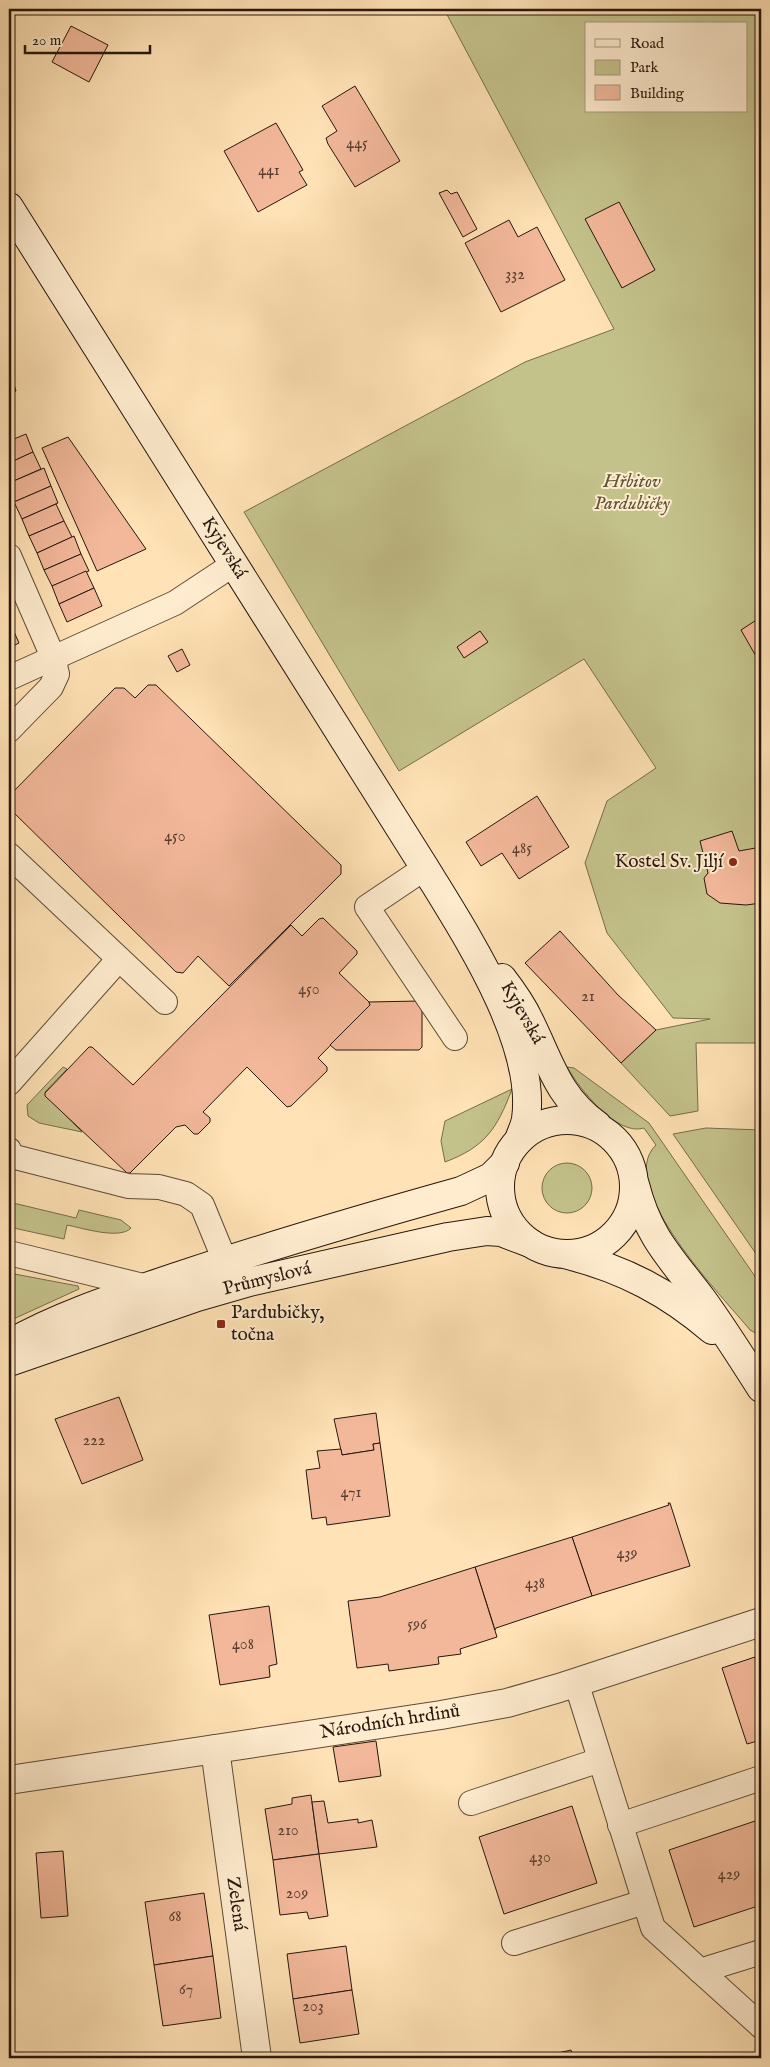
<svg xmlns="http://www.w3.org/2000/svg" width="770" height="2067" font-family="'IM FELL English',serif">
  <style>
    .green { fill: #c4c28b; stroke: #766c4c; fill-rule: evenodd }
    .building { fill: #f3b89a; stroke: #27170d }
    .lines { fill: none; stroke-linecap: round; stroke-linejoin: round }
    .lane-casing { stroke: #5d4a37; stroke-width: 26 }
    .street-casing { stroke: #5d4a37; stroke-width: 30 }
    .secondary-casing { stroke: #27170d; stroke-width: 30 }
    .lane { stroke: #ffeccf; stroke-width: 24 }
    .street { stroke: #ffeccf; stroke-width: 28 }
    .secondary { stroke: #ffeccf; stroke-width: 28 }
    .poi-dot { fill: #8f2418; stroke: #ffeccf; stroke-width: 2 }
    .labels { text-anchor: middle; dominant-baseline: central; stroke-width: 4; stroke-linejoin: round; paint-order: stroke }
    .number-label { font-size: 16px; fill: #5a3f30 }
    .park-label { font-size: 19px; font-style: italic; fill: #5e5339; stroke: #ffeccf }
    .street-label { font-size: 19px; fill: #27170d; stroke: #ffeccf }
    .poi-label { font-size: 19px; fill: #27170d; stroke: #ffeccf; text-anchor: end }
  </style>
  <rect width="100%" height="100%" fill="#ffe2b5"/>
  <filter id="stains"><feTurbulence type="fractalNoise" baseFrequency=".004" numOctaves="4"/><feColorMatrix values="0 0 0 0 .2 0 0 0 0 .09 0 0 0 0 .02 0 0 0 .5 -.17"/></filter>
  <radialGradient id="worn" r=".72"><stop offset=".6" stop-color="#630" stop-opacity="0"/><stop offset="1" stop-color="#630" stop-opacity=".3"/></radialGradient>
  <!-- green -->
  <g class="green">
    <path d="M444,9h317v1034h-65l2,68 -28,5 -49,-53 35,-33 54,-11 -37,-1 -66,-85 -22,-70 22,-62 49,-33 -72,-109 -185,112 -155,-259 281,-150 89,-33zM586,24h160v87h-160z"/>
    <path d="M63,1067l4,2 -22,23 1,4 36,36 -43,-9 -11,-7 -1,-11z"/>
    <path d="M567,1067l7,1 75,55 112,162v51l-11,-6c-25,-31 -137,-144 -94,-185l-12,-17c-27,9 -65,-40 -77,-61z"/>
    <path d="M512,1089c-15,40 -27,58 -67,73l-4,-21 4,-20z"/>
    <path d="M706,1128l55,2v131l-88,-127z"/>
    <circle cx="567" cy="1188" r="25"/>
    <path d="M9,1202l67,16 3,-8 42,10 10,8c-11,12 -49,0 -64,-3l-3,14 -55,-12z"/>
    <path d="M9,1273l69,13 1,3 -70,32z"/>
  </g>
  <!-- building -->
  <g class="building">
    <path d="M71,26l37,19 -19,37 -37,-20z"/>
    <path d="M355,86l45,75 -45,26 -27,-43 -2,-6 11,-7 -15,-25z"/>
    <path d="M276,123l27,47 -4,2 8,13 -49,27 -34,-61z"/>
    <path d="M447,190l4,4 6,-2 20,37 -14,8 -24,-44z"/>
    <path d="M619,202l36,68 -33,18 -37,-69z"/>
    <path d="M509,220l9,17 19,-10 28,53 -64,32 -36,-69z"/>
    <path d="M9,368l7,23 -7,2z"/>
    <path d="M26,434l7,18 -24,11v-22z"/>
    <path d="M68,437l78,112 -49,22 -55,-123z"/>
    <path d="M33,452l8,17 -32,14v-20z"/>
    <path d="M44,468l7,18 -37,16 -5,-12v-7z"/>
    <path d="M51,486l7,17 -36,16 -8,-17z"/>
    <path d="M56,504l8,17 -35,15 -7,-17z"/>
    <path d="M64,521l8,16 -35,16 -8,-17z"/>
    <path d="M74,536l7,18 -37,16 -7,-17z"/>
    <path d="M81,554l8,17 -37,15 -8,-16z"/>
    <path d="M86,571l8,17 -35,16 -7,-18z"/>
    <path d="M94,588l8,18 -35,16 -8,-18z"/>
    <path d="M761,617v48l-20,-35z"/>
    <path d="M11,625l8,18 -10,5v-22z"/>
    <path d="M480,631l8,11 -24,16 -7,-11z"/>
    <path d="M182,649l8,16 -13,7 -9,-16z"/>
    <path d="M148,685h8l185,180v9l-112,112 -31,-30 -15,17 -7,-1 -167,-164v-12l106,-108h9l11,10z"/>
    <path d="M537,796l32,51 -50,32 -17,-26 -21,13 -15,-24z"/>
    <path d="M732,831l7,20 22,-4v56l-15,2 -26,-2 -13,-9 -3,-16 4,-5 -8,-32z"/>
    <path d="M323,918l34,33v3l-18,19 30,29 1,3 -52,53 9,9v4l-36,35 -4,1 -40,-40 -44,45 7,6v4l-12,12h-4l-9,-9 -9,2 -46,46h-3l-82,-77v-3l44,-46h3l41,38 158,-160 11,11 17,-17z"/>
    <path d="M560,931l58,64 38,35 -35,33 -96,-100z"/>
    <path d="M419,1001l3,2v44l-3,3h-83l-6,-5 40,-40 -1,-3z"/>
    <path d="M119,1397l24,63 -61,24 -27,-65z"/>
    <path d="M376,1413l4,30 -7,1 1,6 -32,5 -8,-36z"/>
    <path d="M380,1443l10,73 -63,9 -1,-8 -14,2 -6,-49 14,-2 -3,-17 24,-2 1,6 32,-5 -1,-6z"/>
    <path d="M668,1503h2l20,63 -98,30 -20,-59 97,-32z"/>
    <path d="M572,1537l20,59 -96,32 -1,2 -20,-63z"/>
    <path d="M475,1567l22,70 -37,12 1,5 -23,3 1,7 -50,7 -1,-7 -31,4 -9,-67 32,-4z"/>
    <path d="M269,1606l8,58 -8,2 1,11 -50,8 -11,-70z"/>
    <path d="M761,1655v85l-14,4 -25,-76z"/>
    <path d="M376,1741l5,35 -42,6 -6,-35z"/>
    <path d="M311,1795l8,59 -46,6 -8,-51 27,-5v-6z"/>
    <path d="M324,1801l4,22 30,-4v4l14,-3 5,27 -58,7 -7,-52z"/>
    <path d="M572,1806l25,77 -93,31 -25,-77z"/>
    <path d="M761,1819v86l-67,22 -25,-77z"/>
    <path d="M63,1851l5,65 -27,2 -5,-65z"/>
    <path d="M319,1854l9,62 -19,3 -2,-7 -27,3 -7,-55z"/>
    <path d="M204,1893l9,63 -59,9 -9,-63z"/>
    <path d="M346,1946l6,44 -59,9 -6,-45z"/>
    <path d="M213,1956l8,62 -58,8 -9,-61z"/>
    <path d="M352,1990l7,44 -59,9 -7,-44z"/>
    <path d="M571,2050l2,8h-37z"/>
  </g>
  <g class="lines">
    <defs>
      <g id="lane">
        <path d="M9,556l44,101 4,17 -6,13 -42,43"/>
        <path d="M9,678l166,-75 59,-39"/>
        <path d="M9,855l156,147"/>
        <path d="M425,868l-58,39 88,131"/>
        <path d="M9,1083l110,-124"/>
        <path d="M9,1150l2,6 117,30 31,1 27,7 16,11 23,56"/>
        <path d="M9,1253l138,34"/>
        <path d="M576,1682l77,246 108,98"/>
        <path d="M471,1803l129,-43"/>
        <path d="M620,1825l141,-47"/>
        <path d="M514,1943l130,-41"/>
        <path d="M700,1971l61,-19"/>
      </g>
      <g id="street">
        <path d="M215,1749l42,309"/>
        <path d="M9,1780l432,-65 66,-12 52,-15 202,-66"/>
      </g>
      <g id="secondary">
        <path d="M9,207l416,661c39,64 112,173 101,251 -1,7 -5,14 -7,21"/>
        <path d="M502,978c10,13 20,27 27,42 21,42 28,76 68,105"/>
        <circle cx="567" cy="1187" r="67"/>
        <path d="M635,1185c13,52 36,73 67,114 21,29 40,59 59,89"/>
        <path d="M568,1255c56,14 101,38 144,75"/>
        <path d="M9,1344c54,-31 117,-50 176,-70 91,-30 183,-57 276,-83l30,-14 14,-14"/>
        <path d="M9,1362l188,-65 52,-15 199,-45 39,-6 14,1 29,11"/>
      </g>
    </defs>
    <!-- lane casing -->
    <use href="#lane" class="lane-casing"/>
    <!-- street casing -->
    <use href="#street" class="street-casing"/>
    <!-- secondary casing -->
    <use href="#secondary" class="secondary-casing"/>
    <!-- lane -->
    <use href="#lane" class="lane"/>
    <!-- street -->
    <use href="#street" class="street"/>
    <!-- secondary -->
    <use href="#secondary" class="secondary"/>
  </g>
  <!-- markers -->
  <g class="poi-dot">
    <circle cx="733" cy="862" r="5"/>
    <rect x="216" y="1319" width="10" height="10" rx="2.5"/>
  </g>
  <g class="labels">
    <!-- number labels -->
    <g class="number-label">
      <text x="357" y="144">445</text>
      <text x="269" y="171">441</text>
      <text x="515" y="275">332</text>
      <text x="175" y="837">450</text>
      <text x="522" y="849">485</text>
      <text x="309" y="990">450</text>
      <text x="588" y="997">21</text>
      <text x="94" y="1441">222</text>
      <text x="351" y="1493">471</text>
      <text x="627" y="1554">439</text>
      <text x="535" y="1584">438</text>
      <text x="417" y="1625">596</text>
      <text x="243" y="1645">408</text>
      <text x="288" y="1831">210</text>
      <text x="540" y="1858">430</text>
      <text x="729" y="1875">429</text>
      <text x="297" y="1894">209</text>
      <text x="175" y="1917">68</text>
      <text x="186" y="1990">67</text>
      <text x="313" y="2007">203</text>
    </g>
    <!-- park labels -->
    <g class="park-label">
      <text x="632" y="482">Hřbitov<tspan x="632" dy="22">Pardubičky</tspan></text>
    </g>
    <!-- street labels -->
    <g class="street-label">
      <text transform="translate(224 548) rotate(58)">Kyjevská</text>
      <text transform="translate(522 1013) rotate(60)">Kyjevská</text>
      <text transform="translate(267 1279) rotate(-14)">Průmyslová</text>
      <text transform="translate(390 1722) rotate(-9)">Národních hrdinů</text>
      <text transform="translate(236 1904) rotate(82)">Zelená</text>
    </g>
    <!-- poi labels -->
    <g class="poi-label">
      <text x="723" y="862">Kostel Sv. Jiljí</text>
      <text x="231" y="1313" text-anchor="start">Pardubičky,<tspan x="231" dy="22">točna</tspan></text>
    </g>
  </g>
  <!-- margin -->
  <rect width="770" height="2067" fill="none" stroke="#ffe2b5" stroke-width="30"/>
  <rect x="10" y="10" width="750" height="2047" fill="none" stroke="#27170d" stroke-width="2.5"/>
  <rect x="15" y="15" width="740" height="2037" fill="none" stroke="#27170d"/>
  <!-- legend -->
  <rect x="585" y="22" width="162" height="90" fill="#ffeccf" stroke="#a99781"/>
  <rect x="595" y="39" width="25" height="8" fill="#ffeccf" stroke="#a99781"/>
  <text x="630" y="48" font-size="15" fill="#27170d">Road</text>
  <rect x="595" y="60" width="25" height="15" fill="#c4c28b" stroke="#a99781"/>
  <text x="630" y="72" font-size="15" fill="#27170d">Park</text>
  <rect x="595" y="85" width="25" height="15" fill="#f3b89a" stroke="#a99781"/>
  <text x="630" y="98" font-size="15" fill="#27170d">Building</text>
  <!-- scale -->
  <path d="M25 45v8h125v-8" fill="none" stroke="#27170d" stroke-width="2.5"/>
  <text x="32" y="45" font-size="15" fill="#27170d" stroke="#ffeccf" stroke-width="4" paint-order="stroke">20 m</text>
  <rect width="100%" height="100%" filter="url(#stains)"/>
  <rect width="100%" height="100%" fill="url(#worn)"/>
</svg>
